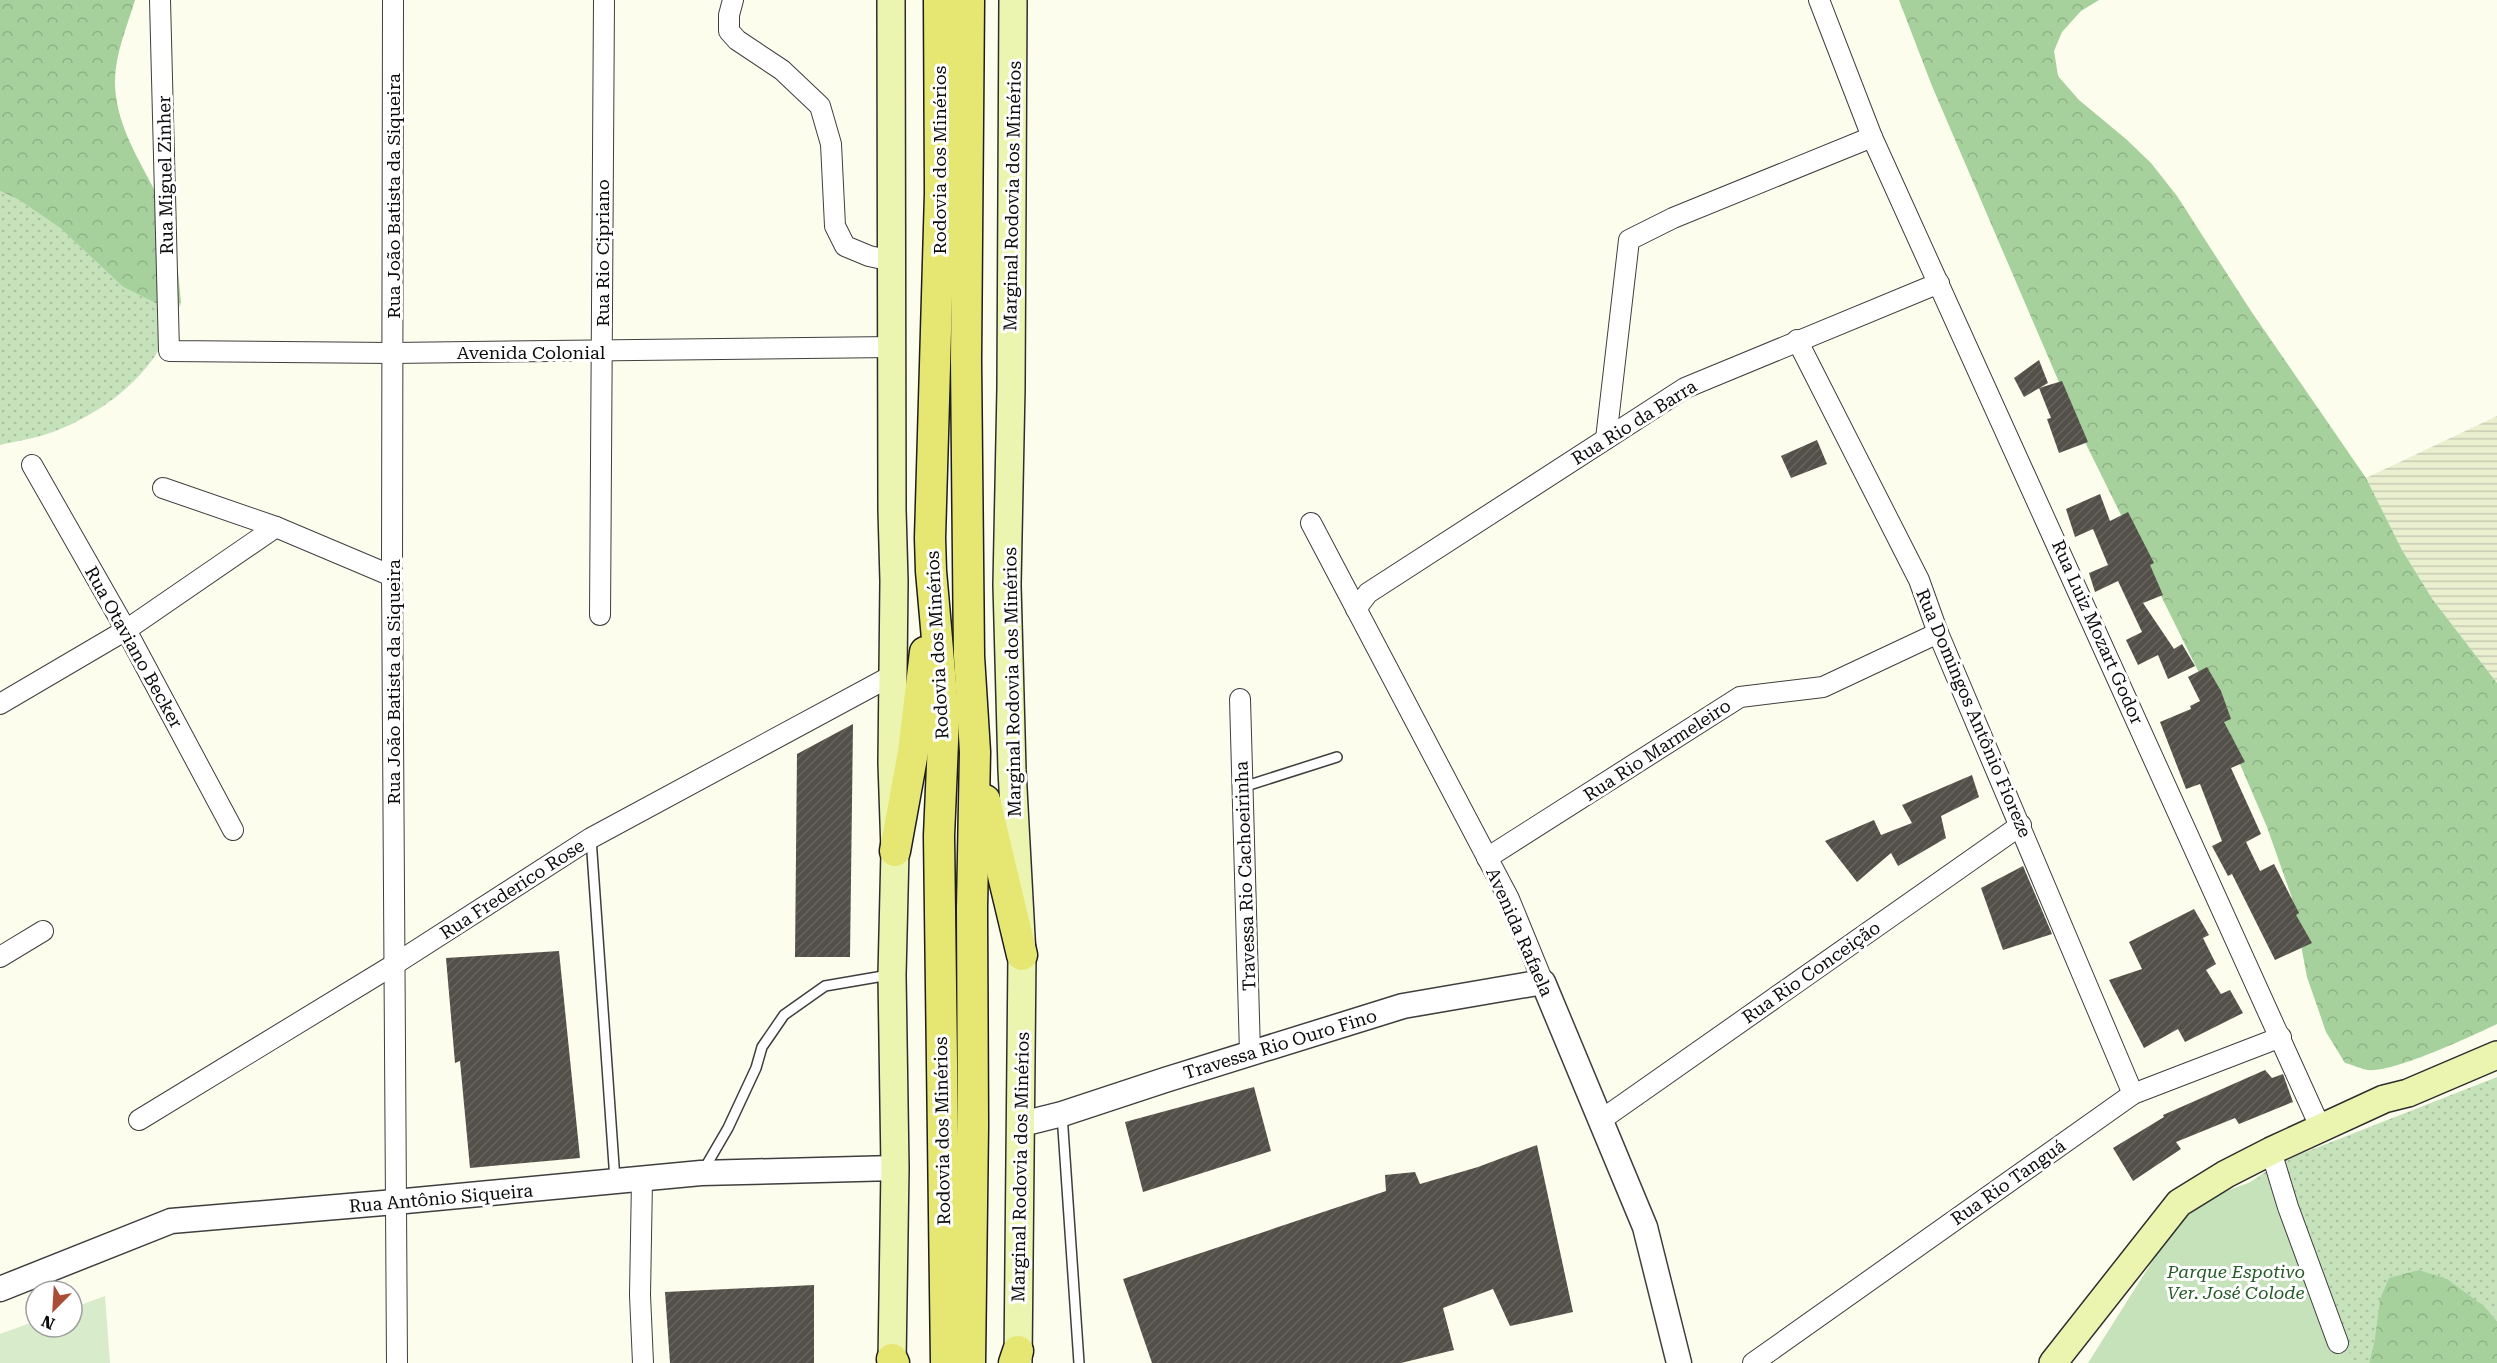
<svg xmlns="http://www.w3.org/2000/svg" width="2497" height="1363" font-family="'Roboto Serif',serif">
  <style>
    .farmland { fill: url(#farmland-rules) }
    .grass { fill: url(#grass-dots) }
    .forest { fill: url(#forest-crowns) }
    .park { fill: #c6e2bb }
    .pitch { fill: #d8ebcb }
    .building { fill: url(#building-hatch) }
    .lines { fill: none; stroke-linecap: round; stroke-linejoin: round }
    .service-casing { stroke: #3f3f3f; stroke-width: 12 }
    .minor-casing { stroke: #3f3f3f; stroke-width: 22 }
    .tertiary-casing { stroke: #3f3f3f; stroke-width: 27 }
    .secondary-casing { stroke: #2e2e2e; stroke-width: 30 }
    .primary-casing { stroke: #1d1d1d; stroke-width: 33 }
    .service { stroke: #fff; stroke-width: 9 }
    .minor { stroke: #fff; stroke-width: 20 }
    .tertiary { stroke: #fff; stroke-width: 24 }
    .secondary { stroke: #ebf5b0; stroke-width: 27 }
    .primary { stroke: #e6e772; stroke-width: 30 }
    .labels { text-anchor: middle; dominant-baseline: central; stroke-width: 6; stroke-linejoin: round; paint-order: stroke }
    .street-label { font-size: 18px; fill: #0c0c0c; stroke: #fff }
    .park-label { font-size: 18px; font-style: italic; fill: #255b27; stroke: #fff }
  </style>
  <defs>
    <pattern id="farmland-rules" width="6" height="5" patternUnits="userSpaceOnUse" patternTransform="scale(1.5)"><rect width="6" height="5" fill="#eaefd0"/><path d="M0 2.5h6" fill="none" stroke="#c8ccb1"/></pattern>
    <pattern id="grass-dots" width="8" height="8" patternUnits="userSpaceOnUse" patternTransform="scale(1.5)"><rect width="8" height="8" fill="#c6e2bb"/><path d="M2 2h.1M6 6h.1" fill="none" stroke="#a9c1a0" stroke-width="1.8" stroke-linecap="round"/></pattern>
    <pattern id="forest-crowns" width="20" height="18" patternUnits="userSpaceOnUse" patternTransform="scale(1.5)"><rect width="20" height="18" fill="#a7d19c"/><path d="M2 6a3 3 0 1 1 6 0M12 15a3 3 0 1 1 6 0" fill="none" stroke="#8fb285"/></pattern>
    <pattern id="building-hatch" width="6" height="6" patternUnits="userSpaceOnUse" patternTransform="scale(1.5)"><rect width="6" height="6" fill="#534f49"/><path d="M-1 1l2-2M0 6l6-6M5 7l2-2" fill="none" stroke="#67645f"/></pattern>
  </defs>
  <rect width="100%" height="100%" fill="#fcfded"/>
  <!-- farmland -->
  <path class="farmland" d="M2497,416v267l-64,-83 -31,-50 -36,-72z"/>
  <!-- grass -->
  <g class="grass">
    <path d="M0,191l19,9 41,28 63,59 34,17 24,-1c-7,15 -13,31 -21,45 -23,39 -65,68 -107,84 -16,6 -36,9 -53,13z"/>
    <path d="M2497,1077v244l-12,-14 -110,31 -6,25h-75l-54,-174 28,-19 30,-15z"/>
  </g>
  <!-- forest -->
  <g class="forest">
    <path d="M0,0h135c-8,27 -21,56 -20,85 2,47 30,82 48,123 13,31 15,62 18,95l-24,1 -34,-17 -63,-59 -41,-28 -19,-9z"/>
    <path d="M1899,0h200l-18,11 -19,21 -8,19 4,25 21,24 47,39 25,24 26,33 74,115 115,167 36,72 31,50 64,83v341c-25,12 -104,49 -129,46 -7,-1 -15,-5 -23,-7l-19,-31 -19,-55 -15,-79 -25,-71 -55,-128 -130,-263 -150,-350z"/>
    <path d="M2419,1270l28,9 38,28 12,14v42h-128l6,-25 5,-39 9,-21z"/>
  </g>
  <!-- park -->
  <path class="park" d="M2281,1169l72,194h-265l79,-125 26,-30 31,-16 43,-16z"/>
  <!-- pitch -->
  <path class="pitch" d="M105,1296l5,67h-110v-29l36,-13v6h36v-19z"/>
  <!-- building -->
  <g class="building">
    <path d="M2039,360l9,23 -24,14 -10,-19z"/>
    <path d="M2062,381l26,61 -29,11 -12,-34 4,-1 -12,-30z"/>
    <path d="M1817,440l10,24 -36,14 -10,-22z"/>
    <path d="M2100,494l10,27 18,-9 26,51 -4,2 13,30 -20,8 31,46 8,-5 13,22 -27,13 -10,-24 -20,10 -12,-25 16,-8 -24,-51 -23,11 -6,-19 19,-8 -15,-36 -18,8 -9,-28z"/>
    <path d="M2207,667l14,24 10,28 -7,3 21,40 -14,6 30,66 -15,8 14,29 14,-7 25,49 -3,2 16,28 -37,17 -43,-86 -4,2 -16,-30 10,-5 -22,-57 -14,5 -26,-67 31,-13 -1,-3 10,-5 -12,-24z"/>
    <path d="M853,724l-3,233h-55l2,-203z"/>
    <path d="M1972,775l7,22 -38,19 5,22 -48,28 -7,-13 -34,29 -32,-41 49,-21 7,15 31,-12 -10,-18z"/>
    <path d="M2023,866l29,68 -49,16 -22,-62z"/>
    <path d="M2194,909l15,26 -6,3 13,26 -10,6 15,24 9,-4 13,23 -58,29 -7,-13 -34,19 -35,-68 33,-11 -13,-27z"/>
    <path d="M559,951l21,207 -110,10 -10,-107 -5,2 -9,-105z"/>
    <path d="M2265,1070l7,8 11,-4 10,28 -54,22 -4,-6 -59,24 5,7 -48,32 -20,-33 51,-31 -1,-2z"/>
    <path d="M1254,1087l17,64 -128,41 -18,-70z"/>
    <path d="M1537,1145l36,167 -63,14 -17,-37 -50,19 11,42 -53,13h-249l-29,-84 263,-88 -1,-16 30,-3 5,12 58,-17z"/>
    <path d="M814,1285v78h-144l-5,-71z"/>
  </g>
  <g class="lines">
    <defs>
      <g id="service">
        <path d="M1243,787l94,-30"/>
        <path d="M591,838l24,342"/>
        <path d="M1062,1114l17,249"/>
        <path d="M703,1171l25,-43 28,-60 6,-21 22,-32 41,-29 64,-11"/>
      </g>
      <g id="minor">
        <path d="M160,0l9,351 223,2 501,-6"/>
        <path d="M393,0l-1,576 5,787"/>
        <path d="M733,0l-4,15v16l8,9 45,30 38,36 11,38 4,82 10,20 24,10 23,5"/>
        <path d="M1819,0l53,137 449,992"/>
        <path d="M1797,340l122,240 19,53 195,461"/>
        <path d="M1606,439l23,-199 44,-22 199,-81"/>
        <path d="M32,465l94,165 107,200"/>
        <path d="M163,488l113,39"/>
        <path d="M1311,523l198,376 34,83"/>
        <path d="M1356,609l12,-16 317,-205 254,-105"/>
        <path d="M600,615l4,-615"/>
        <path d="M1240,699l10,354"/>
        <path d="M0,704l126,-74 150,-103 116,49"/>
        <path d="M1487,858l253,-161 83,-10 115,-54"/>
        <path d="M0,957l43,-26"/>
        <path d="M139,1120l256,-156 196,-126 302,-163"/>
        <path d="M1601,1120l420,-295"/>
        <path d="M2271,1151l17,56 50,136"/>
        <path d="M642,1180l-2,115 3,68"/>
        <path d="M1753,1363l380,-269 148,-57"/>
      </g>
      <g id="tertiary">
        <path d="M1022,1124l40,-10 103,-34 238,-74 140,-24 102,245 34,136"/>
        <path d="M0,1289l171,-68 224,-19 306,-29 194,-5"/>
      </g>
      <g id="secondary">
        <path d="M891,0l1,510 2,71 -2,182 3,88 -3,124 3,193 -3,195"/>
        <path d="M1013,0l-2,388 -4,197 5,185 10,185 -4,408"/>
        <path d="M2053,1363l126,-160 47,-29 45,-23 113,-52 24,-6 89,-38"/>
      </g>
      <g id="primary">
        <path d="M939,0l1,193 -10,345 1,33 13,147 -5,118 7,527"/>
        <path d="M969,0l-3,360 3,296 6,96 -3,156 1,218 -3,237"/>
        <path d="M985,800l37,155"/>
        <path d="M895,851l18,-99 12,-100"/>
        <path d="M892,1359l2,4"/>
        <path d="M1014,1363l4,-12"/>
      </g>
    </defs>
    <!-- service casing -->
    <use href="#service" class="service-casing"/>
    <!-- minor casing -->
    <use href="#minor" class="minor-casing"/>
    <!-- tertiary casing -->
    <use href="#tertiary" class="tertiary-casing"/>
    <!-- secondary casing -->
    <use href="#secondary" class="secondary-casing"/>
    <!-- primary casing -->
    <use href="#primary" class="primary-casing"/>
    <!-- service -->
    <use href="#service" class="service"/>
    <!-- minor -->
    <use href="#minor" class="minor"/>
    <!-- tertiary -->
    <use href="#tertiary" class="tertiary"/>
    <!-- secondary -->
    <use href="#secondary" class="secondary"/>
    <!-- primary -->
    <use href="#primary" class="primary"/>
  </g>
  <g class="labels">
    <!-- street labels -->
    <g class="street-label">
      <text transform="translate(939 160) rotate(-90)">Rodovia dos Minérios</text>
      <text transform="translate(165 175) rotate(-91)">Rua Miguel Zinher</text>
      <text transform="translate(393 196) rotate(-90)">Rua João Batista da Siqueira</text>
      <text transform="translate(1012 196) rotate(-89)">Marginal Rodovia dos Minérios</text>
      <text transform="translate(602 253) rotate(-90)">Rua Rio Cipriano</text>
      <text x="531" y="352">Avenida Colonial</text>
      <text transform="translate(1634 422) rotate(-32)">Rua Rio da Barra</text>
      <text transform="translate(2098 632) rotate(66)">Rua Luiz Mozart Godor</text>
      <text transform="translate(937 645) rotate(-93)">Rodovia dos Minérios</text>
      <text transform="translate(134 647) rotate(61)">Rua Otaviano Becker</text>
      <text transform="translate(393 682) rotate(-90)">Rua João Batista da Siqueira</text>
      <text transform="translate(1012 682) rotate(-91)">Marginal Rodovia dos Minérios</text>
      <text transform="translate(1974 713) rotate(67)">Rua Domingos Antônio Fioreze</text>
      <text transform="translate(1657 750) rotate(-33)">Rua Rio Marmeleiro</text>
      <text transform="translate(1245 876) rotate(-92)">Travessa Rio Cachoeirinha</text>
      <text transform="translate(512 889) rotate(-33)">Rua Frederico Rose</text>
      <text transform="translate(1520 932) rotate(66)">Avenida Rafaela</text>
      <text transform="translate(1811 972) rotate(-35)">Rua Rio Conceição</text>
      <text transform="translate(1280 1044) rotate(-17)">Travessa Rio Ouro Fino</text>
      <text transform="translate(942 1131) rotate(-91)">Rodovia dos Minérios</text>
      <text transform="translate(1020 1167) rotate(-89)">Marginal Rodovia dos Minérios</text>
      <text transform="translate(2008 1182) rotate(-35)">Rua Rio Tanguá</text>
      <text transform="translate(441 1198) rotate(-5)">Rua Antônio Siqueira</text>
    </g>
    <!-- park labels -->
    <g class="park-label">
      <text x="2236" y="1271">Parque Espotivo<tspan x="2236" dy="21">Ver. José Colode</tspan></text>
    </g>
  </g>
  <!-- north arrow -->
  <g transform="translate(54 1309) rotate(204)"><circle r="28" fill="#ffffff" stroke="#9e9e9e" stroke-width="1.5"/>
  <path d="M0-4.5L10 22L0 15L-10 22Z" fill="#a94d36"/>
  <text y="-9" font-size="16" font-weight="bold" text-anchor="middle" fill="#0c0c0c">N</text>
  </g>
</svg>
